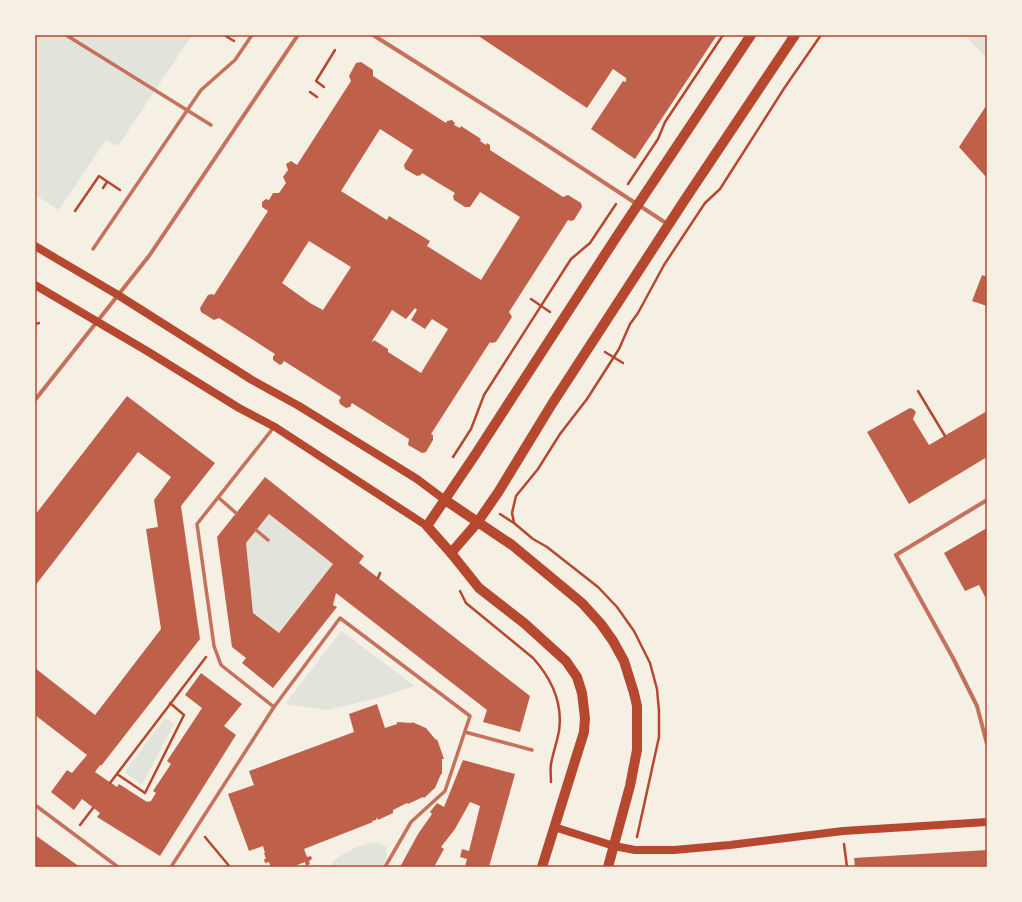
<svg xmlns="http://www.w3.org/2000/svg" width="1022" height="902" font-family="Overpass,sans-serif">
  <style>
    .green { fill: #e2e4dc }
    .building { fill: #bf614a; fill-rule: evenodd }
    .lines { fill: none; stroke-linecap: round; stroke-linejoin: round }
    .path { stroke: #b5482f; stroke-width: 2.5 }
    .pedestrian { stroke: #c5725c; stroke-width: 3.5 }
    .minor { stroke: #c5725c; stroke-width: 4 }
    .secondary { stroke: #b5482f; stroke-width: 8 }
    .primary { stroke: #b5482f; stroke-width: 10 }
    .neatline { fill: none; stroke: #b5482f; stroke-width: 1.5 }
  </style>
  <rect width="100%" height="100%" fill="#f6efe4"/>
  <!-- green -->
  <g class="green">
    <path d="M35,35h157l-74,111 -12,-6 -47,70 -24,-15z"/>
    <path d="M964,35h23v24l-1,-2z"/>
    <path d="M269,514l64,50 -54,69 -26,-20 -7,-70z"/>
    <path d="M341,631l74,55 -37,12 -51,12 -42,-6z"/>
    <path d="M165,718l9,6 -32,61 -17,-13z"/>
    <path d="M377,842l10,5 -1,13 -4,7h-53c12,-15 29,-22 48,-25z"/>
  </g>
  <!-- building -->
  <g class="building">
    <path d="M477,35h240l-82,124 -44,-30 32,-48 3,1v-4l-13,-9 -26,39z"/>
    <path d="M361,62l12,8v6l73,47 1,-2 5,-1 3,3 -1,2 6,3 1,-2 20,13 -1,2 6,4 1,-2 3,2v5l73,47 5,-2 13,8 1,4 -8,13 -3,1 -3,-1 -59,92 3,5 -16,25 -5,1 -1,-1 -59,92 2,1v5l-7,12 -4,1 -14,-8 1,-6 -57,-36 -2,4 -4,1 -6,-4 -1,-3 2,-4 -57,-36 -2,3 -2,1 -7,-5v-3l2,-3 -56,-36 -5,2 -13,-8 -1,-4 8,-13 4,-1 2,1 54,-84 -6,-4v-5l4,-3 3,1 4,-7h6l7,-10 -3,-6 5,-7 -2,-6 5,-3 6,4 54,-84 -2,-5 7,-13zM380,129l33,21 -9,15 1,4 12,7 4,-1 1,-2 33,20 -2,3 1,4 11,7h5l10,-15 40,25 -39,63 -54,-34 3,-5 -41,-25 -2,4 -46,-29zM309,241l42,26 -28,43 -13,-7 -28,-20zM415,308l2,2 -6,10 14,9 7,-10 16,10 -27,44 -33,-21v-3l-14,-9 -1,2 -1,-1 20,-31 14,9z"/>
    <path d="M986,106l1,1v71l-28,-31z"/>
    <path d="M982,275l5,2v29l-15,-5z"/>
    <path d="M127,396l88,67 -34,43 19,133 -99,127 -1,-1 -5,7 22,15 2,-3 28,18 4,-1 5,-8 -3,-2 18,-27 -4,-3 35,-53 -17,-13 16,-22 41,31 -18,22 12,9 -76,121 -63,-39 3,-4 -18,-14 -8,11 -23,-18 16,-22 5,3 15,-18 -52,-40v-47l60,47 66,-86 -15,-100 12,-2 -4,-27 17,-23 -33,-25 -103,134v-71z"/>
    <path d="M910,408l3,1 3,3 -3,7 16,26 58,-34v46l-78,47 -42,-72z"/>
    <path d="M265,477l99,79 -5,7 171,133 -10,36 -37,-10 4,-12 -151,-117 -3,12 4,2 -64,81 -31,-25 4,-5 -14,-11 -15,-110zM269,514l64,50 -54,69 -26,-20 -7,-70z"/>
    <path d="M987,528v73l-8,-16 -14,6 -21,-38z"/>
    <path d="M377,704l8,24 12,-4v-2l15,1v-1l14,6 10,12 1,-1 7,20h-2v15h-1l-6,14 -11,10 -1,-1 -15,7 -1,-1 -14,7v3l-15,7 -1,-3 -1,3 -4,1 1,1 -69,27 3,8 4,-1 1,3 -3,2 1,3 -4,2 -1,-4 -13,5h-21l-2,-5 -4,1 -1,-4h2l-2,-6h1l-2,-7 -14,5 -21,-57 26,-9 -5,-14 105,-39 -5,-18z"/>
    <path d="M463,760l52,14 -26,93h-24l2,-8 -7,-2 2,-8 7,2 11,-45 -10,-4 -15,27 -14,18 3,2 -10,18h-34l18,-33 14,-20 -2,-2 7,-9 7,4z"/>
    <path d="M35,835l45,32h-45z"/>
    <path d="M987,850v17h-132l-1,-9z"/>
  </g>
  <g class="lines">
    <!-- path -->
    <g class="path">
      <path d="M224,35l10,6"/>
      <path d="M324,87l-8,-6 19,-31"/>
      <path d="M310,92l7,5"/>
      <path d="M628,184l30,-45 7,-17 58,-87"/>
      <path d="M103,188l4,-6"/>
      <path d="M75,211l24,-35 21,14"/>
      <path d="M531,299l19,13"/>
      <path d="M35,324l4,-1"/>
      <path d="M605,352l18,11"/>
      <path d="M918,391l27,45"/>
      <path d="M453,457l18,-28 13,-34 87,-136 19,-16 26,-39"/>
      <path d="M500,514l14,9 19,16 14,8 51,40 19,20 17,24 16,32 7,26 2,22v26l-22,100"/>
      <path d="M514,523l-2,-10 4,-17 22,-27 22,-35 27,-35 32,-50 11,-25 8,-11 26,-48 41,-62 15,-14 65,-102 36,-52"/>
      <path d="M378,578l2,-5"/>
      <path d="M460,591l6,12 67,55c18,20 30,45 26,73 -2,11 -6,22 -8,33 -1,6 0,12 0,18"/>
      <path d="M117,774l28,19 39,-78 -14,-12"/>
      <path d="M110,783l96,-126"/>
      <path d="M80,825l13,-17"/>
      <path d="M205,837l25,30"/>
      <path d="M844,844l3,23"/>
    </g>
    <!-- pedestrian -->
    <g class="pedestrian">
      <path d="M66,35l145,90"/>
      <path d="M93,249l108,-159 34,-30 17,-25"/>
      <path d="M219,498l17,15"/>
      <path d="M256,530l12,10"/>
      <path d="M274,707l-53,-42 -7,-19 -17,-122 77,-97"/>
      <path d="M465,732l67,18"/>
      <path d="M35,805l83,62"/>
      <path d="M171,867l103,-160 66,-89 130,98 -25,75 -34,31 -26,45"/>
    </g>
    <!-- minor -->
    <g class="minor">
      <path d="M373,35l160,101 136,89"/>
      <path d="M35,400l114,-144 149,-221"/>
      <path d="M987,500l-91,55 57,103 24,48 10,38"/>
    </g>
    <!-- secondary -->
    <g class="secondary">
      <path d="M35,246l83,49 134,85 47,26 118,73 28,21"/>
      <path d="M35,285l112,66 92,57 36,19 152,99"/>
      <path d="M554,827l60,19 21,4h39l56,-5 113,-14 144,-9"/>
    </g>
    <!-- primary -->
    <g class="primary">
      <path d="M445,500l67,45 70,58 19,21 12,17 11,20 10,32 3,13v44l-7,36 -22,81"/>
      <path d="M451,553l26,-30 22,-32 53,-87 132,-203 111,-166"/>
      <path d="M542,867l42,-135 1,-14 -3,-25 -5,-16 -11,-16 -42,-38 -45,-35 -28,-35 -24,-27 48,-71 142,-219 134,-201"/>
    </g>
  </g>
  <!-- border -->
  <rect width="1022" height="902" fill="none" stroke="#f6efe4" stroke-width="72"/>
  <rect x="36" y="36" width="950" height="830" class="neatline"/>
</svg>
